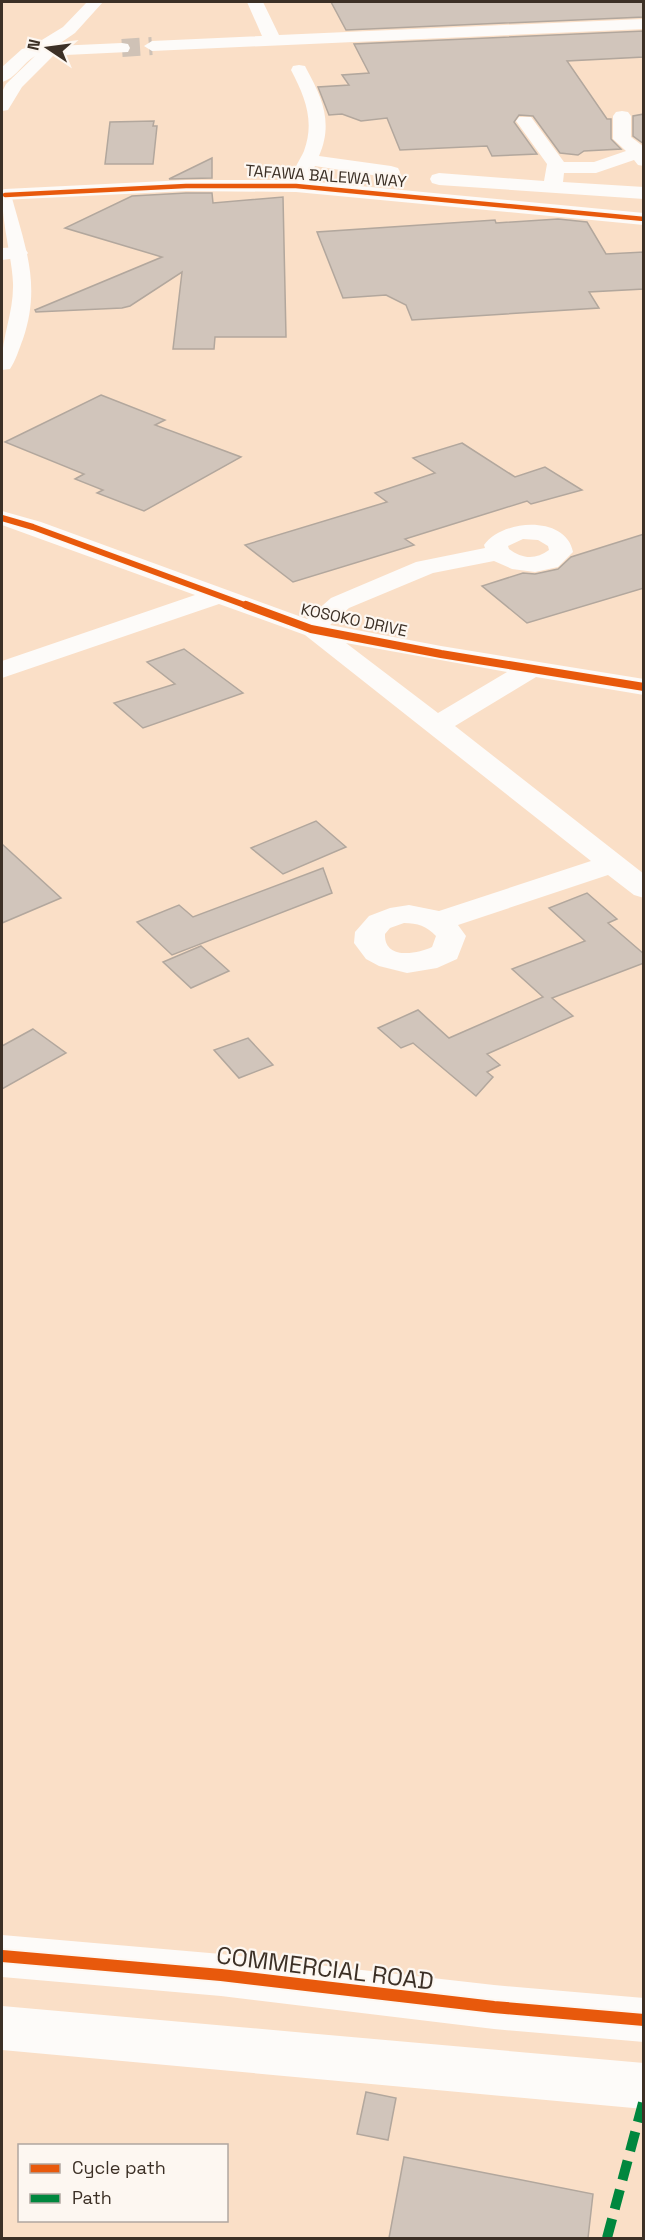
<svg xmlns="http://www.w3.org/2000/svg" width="645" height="2240" font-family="'Space Grotesk',sans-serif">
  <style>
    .built { fill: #fadfc7; fill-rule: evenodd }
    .building { fill: #d1c5bb; stroke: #b2a79d; stroke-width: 1.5 }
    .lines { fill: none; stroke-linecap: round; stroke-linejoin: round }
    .minor-tunnel { stroke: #cfc2b6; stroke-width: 18; stroke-dasharray: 18 9; stroke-linecap: butt }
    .minor { fill: #fdfbf9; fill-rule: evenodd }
    .major { fill: #fdfbf9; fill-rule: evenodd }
    .quiet { stroke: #00873e; stroke-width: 10; stroke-dasharray: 20 10; stroke-linecap: butt }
    .cycleway-far3-casing { stroke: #fdf7f1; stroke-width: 7 }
    .cycleway-far2-casing { stroke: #fdf7f1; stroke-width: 8 }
    .cycleway-far1-casing { stroke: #fdf7f1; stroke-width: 10 }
    .cycleway-casing { stroke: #fdf7f1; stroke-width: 16 }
    .cycleway-far3 { stroke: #e8590c; stroke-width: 4.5 }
    .cycleway-far2 { stroke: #e8590c; stroke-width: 6 }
    .cycleway-far1 { stroke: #e8590c; stroke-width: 8 }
    .cycleway { stroke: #e8590c; stroke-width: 12 }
    .labels { text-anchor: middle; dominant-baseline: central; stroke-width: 4.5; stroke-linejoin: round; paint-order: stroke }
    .far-street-label { font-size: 16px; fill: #3c3026; stroke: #fdf7f1 }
    .near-street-label { font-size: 24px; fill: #3c3026; stroke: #fdf7f1 }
  </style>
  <rect width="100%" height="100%" fill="#f4e7da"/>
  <!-- built -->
  <path class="built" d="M2,2h641v2236h-641zM20,2146h206v74h-206z"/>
  <!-- building -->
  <g class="building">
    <path d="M331,2h313v15l-298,13z"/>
    <path d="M644,31v26l-77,4 40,58h4v20l10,10 -37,2 -6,4 -18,-2 -27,-37 -14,-1 -5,7 23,32 -45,2 -5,-10 -87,4 -13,-32 -26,3 -19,-7 -13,1 -11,-28 31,-2 -7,-10 27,-2 -15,-29z"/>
    <path d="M644,114v30l-11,-8v-20z"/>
    <path d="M154,121l-1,5h4l-4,38h-48l5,-42z"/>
    <path d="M212,158v20l-43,1z"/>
    <path d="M186,193h26l1,10 70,-6 3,140h-71l-1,12h-41l9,-77 -52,34 -8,2 -86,4 -1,-2 127,-53 -97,-29 67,-32z"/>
    <path d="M558,219l29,3 19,32 38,-2v37l-55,3 10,16 -187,12 -6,-15 -20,-10 -43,3 -26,-66 178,-12 1,3z"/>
    <path d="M101,395l64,25 -10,5 86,32 -97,54 -47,-18 6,-3 -28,-11 9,-5 -79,-32z"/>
    <path d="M462,443l53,34 30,-10 37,23 -51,14 -4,-3 -122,38 9,6 -121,37 -48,-37 142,-43 -12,-9 60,-20 -22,-15z"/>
    <path d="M644,534v54l-117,35 -45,-37 41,-13 12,1 23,-5 13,-12z"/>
    <path d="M184,649l59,44 -100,35 -29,-25 61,-19 -28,-22z"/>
    <path d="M316,821l30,26 -63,27 -32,-26z"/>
    <path d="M2,844l59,54 -59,25z"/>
    <path d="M323,868l9,25 -160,62 -35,-33 42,-17 14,12z"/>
    <path d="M587,893l30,26 -9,4 36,31v9l-92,35 21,18 -86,38 13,11 -13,7 6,5 -17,19 -63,-53 -12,5 -23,-20 40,-18 31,28 94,-41 -31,-28 73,-28 -36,-33z"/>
    <path d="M201,946l28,25 -38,17 -28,-26z"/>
    <path d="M33,1029l33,24 -64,36v-43z"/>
    <path d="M248,1038l25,27 -34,13 -25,-28z"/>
    <path d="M366,2092l30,6 -8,42 -31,-6z"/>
    <path d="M404,2157l189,37 -5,44h-199z"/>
  </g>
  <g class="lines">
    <!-- minor-tunnel -->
    <path class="minor-tunnel" d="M122,48l30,-2"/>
    <!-- minor -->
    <g class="minor">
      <path d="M87,2h16l-28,31 -19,13 66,-3 6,1 2,4 -2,4 -83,4 -13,-2 -2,-4 2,-4 31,-19z"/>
      <path d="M247,2h16l16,33 365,-16v10l-492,22 -8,-5 8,-5 110,-5z"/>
      <path d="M299,65l6,1 2,4c16,29 26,54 12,86l72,10 7,2 2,4 -2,4 -7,2 -76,-12 -8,15 337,32v12l-348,-33 -110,-1 -184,9v-10l3,-1 181,-9h105c1,-9 9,-20 13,-29 11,-30 1,-54 -13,-81l2,-4z"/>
      <path d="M622,111l6,1 3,4v21l13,10v19l-6,-1 -4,-5 -38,13h-32l-1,9 81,5v12l-205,-14 -7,-2 -2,-4 2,-4 7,-2 105,8 3,-17 -31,-43 3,-4h12l33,45h30l32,-11 -13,-12v-23l3,-4z"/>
      <path d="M18,247l7,2 3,4 -3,4 -23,3v-12z"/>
      <path d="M2,511l39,11 266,97 24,-21 85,-36 69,-14 -1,-3c18,-26 82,-30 89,7l-15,15 -23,5 -23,-3 -18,-8 -61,12 -84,35 -19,17 111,21 203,33v16l-108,-18 -81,49 189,148v24l-10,-3 -26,-20 -150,50 8,11 -9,23 -20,9 -30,5 -28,-7 -13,-7 -12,-16 1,-11 14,-16 21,-8 19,-3 30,6 152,-50 -286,-226 -86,-31 -217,74v-17l193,-66 -193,-70zM523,539l15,1 10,6 1,4c-13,10 -27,9 -40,-1l-1,-3zM346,643l161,29 -69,41zM404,923c14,0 22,3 32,13l-4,11c-15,7 -48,13 -47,-13l5,-6z"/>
      <path d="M2,1935l219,19 273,31 150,13v44l-150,-13 -273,-33 -219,-19z"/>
      <path d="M2,2006l642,57v46l-642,-59z"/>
    </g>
    <!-- major -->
    <g class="major">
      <path d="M41,45l14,3 2,4 -35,35 -14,23 -6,1v-19l4,-8 29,-28c-12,7 -20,23 -33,26v-15l20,-18z"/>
      <path d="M3,192l7,2 2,4c14,51 29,88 11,141 -4,10 -7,21 -13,30l-8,1c-2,-31 12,-56 11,-87 -1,-26 -13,-67 -10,-91z"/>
    </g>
    <!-- quiet -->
    <path class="quiet" d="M607,2238l37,-139"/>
    <defs>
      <path id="cycleway-far3" d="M5,195l181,-9h110l348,33"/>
      <path id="cycleway-far2" d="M2,518l31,9 217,80"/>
      <path id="cycleway-far1" d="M246,605l65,24 130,25 203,33"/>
      <path id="cycleway" d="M2,1956l219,19 273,32 150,13"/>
    </defs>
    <!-- cycleway-far3 casing -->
    <use href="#cycleway-far3" class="cycleway-far3-casing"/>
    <!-- cycleway-far2 casing -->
    <use href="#cycleway-far2" class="cycleway-far2-casing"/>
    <!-- cycleway-far1 casing -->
    <use href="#cycleway-far1" class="cycleway-far1-casing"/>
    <!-- cycleway casing -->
    <use href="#cycleway" class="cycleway-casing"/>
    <!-- cycleway-far3 -->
    <use href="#cycleway-far3" class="cycleway-far3"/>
    <!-- cycleway-far2 -->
    <use href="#cycleway-far2" class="cycleway-far2"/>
    <!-- cycleway-far1 -->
    <use href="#cycleway-far1" class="cycleway-far1"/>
    <!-- cycleway -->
    <use href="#cycleway" class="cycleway"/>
  </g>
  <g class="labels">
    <!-- far-street labels -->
    <g class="far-street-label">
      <text transform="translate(326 176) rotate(4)">TAFAWA BALEWA WAY</text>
      <text transform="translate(354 620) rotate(12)">KOSOKO DRIVE</text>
    </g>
    <!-- near-street labels -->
    <g class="near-street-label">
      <text transform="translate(325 1968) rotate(7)">COMMERCIAL ROAD</text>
    </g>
  </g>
  <!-- border -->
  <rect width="645" height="2240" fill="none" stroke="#3c3026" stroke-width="6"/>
  <!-- legend -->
  <rect x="18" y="2144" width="210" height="78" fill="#fdf7f1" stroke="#b0a7a0" stroke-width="1.5"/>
  <rect x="30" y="2164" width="30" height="9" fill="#e8590c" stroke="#b0a7a0" stroke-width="1.5"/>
  <text x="72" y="2174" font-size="18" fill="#3c3026">Cycle path</text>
  <rect x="30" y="2194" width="30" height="9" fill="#00873e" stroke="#b0a7a0" stroke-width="1.5"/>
  <text x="72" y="2204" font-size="18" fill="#3c3026">Path</text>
  <!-- north arrow -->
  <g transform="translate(48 48) rotate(283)" stroke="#fdf7f1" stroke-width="4.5" paint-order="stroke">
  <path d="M0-4.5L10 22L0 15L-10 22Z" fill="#3c3026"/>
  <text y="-9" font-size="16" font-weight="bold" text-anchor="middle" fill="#3c3026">N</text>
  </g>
</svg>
